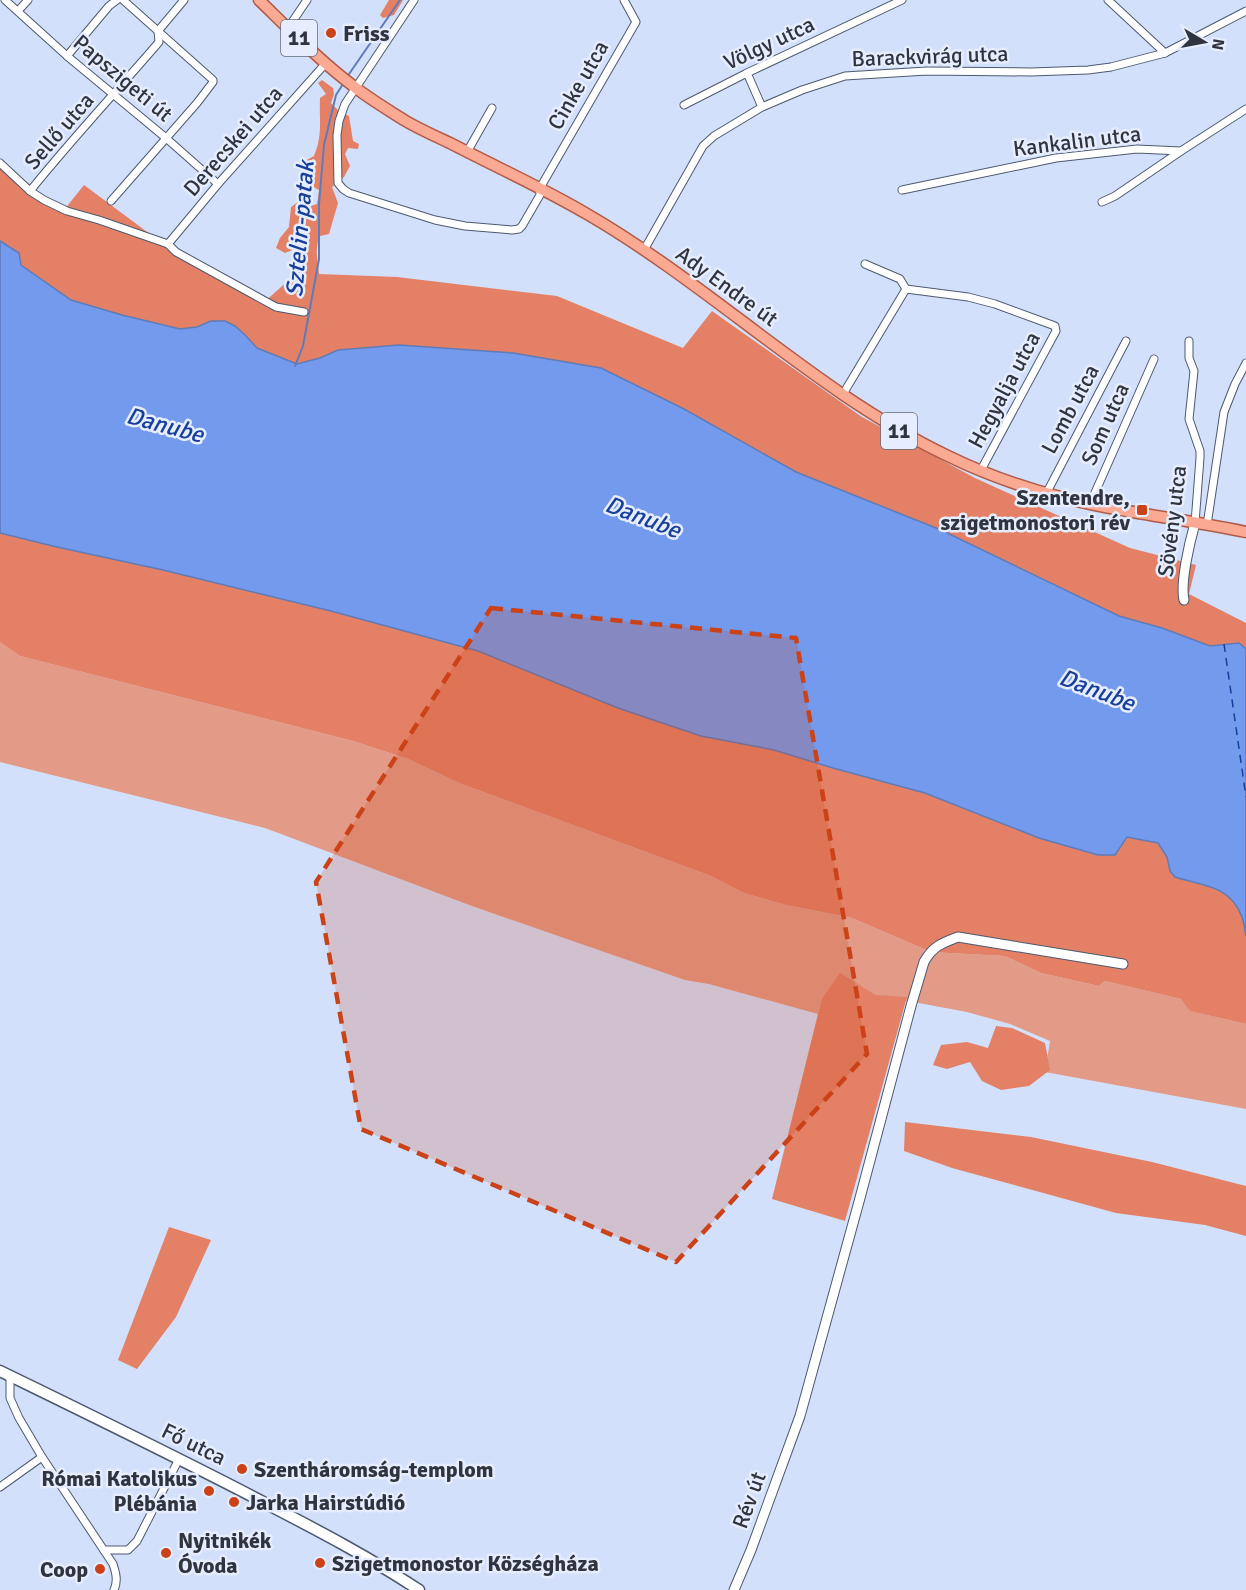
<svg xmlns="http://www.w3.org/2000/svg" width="1246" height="1590" font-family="Signika,sans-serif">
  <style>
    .green { fill: #e39a86 }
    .forest { fill: #e38065 }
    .water { fill: #739aec; stroke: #5f7bb8; stroke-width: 1.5 }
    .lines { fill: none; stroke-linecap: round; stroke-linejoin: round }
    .stream { stroke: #5f7bb8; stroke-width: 2 }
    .ferry { stroke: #183f9c; stroke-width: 1.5; stroke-dasharray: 8 6; stroke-linecap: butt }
    .minor-casing { stroke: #4d596f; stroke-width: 9 }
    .tertiary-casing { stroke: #4d596f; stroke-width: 11 }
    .secondary-casing { stroke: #4d596f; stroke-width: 13 }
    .primary-casing { stroke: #b15a46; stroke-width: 13 }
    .minor { stroke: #fff; stroke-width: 7 }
    .tertiary { stroke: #fff; stroke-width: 9 }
    .secondary { stroke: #fff; stroke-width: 10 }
    .primary { stroke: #faa992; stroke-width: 10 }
    .marked { fill: #cb4218; fill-opacity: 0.2; stroke: #cb4218; stroke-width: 4.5; stroke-dasharray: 12 8; stroke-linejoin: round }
    .poi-dot { fill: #cb4218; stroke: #e5edfe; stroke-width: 2 }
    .labels { text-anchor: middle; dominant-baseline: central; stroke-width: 5; stroke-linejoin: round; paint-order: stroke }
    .shield { fill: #e5edfe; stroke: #666c78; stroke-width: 1.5 }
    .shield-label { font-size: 21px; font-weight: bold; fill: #2f343e }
    .poi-label { font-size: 22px; font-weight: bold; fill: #2f343e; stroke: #e5edfe; text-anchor: start }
    .street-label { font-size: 22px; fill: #2f343e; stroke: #e5edfe }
    .water-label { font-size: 24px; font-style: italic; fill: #183f9c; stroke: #e5edfe }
  </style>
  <rect width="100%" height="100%" fill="#d2e0fb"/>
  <!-- green -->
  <path class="green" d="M0,642l20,14 333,85 55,18 51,24 252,93 33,17 42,12 66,13 79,34 74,4 36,17 58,13 6,-5 76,18 10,12 55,13v85l-201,-37 5,-31 -40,-17 -43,-12 -91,-17 -36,-21 -18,24 -4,16 -109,-30 -24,-4 -213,-74 -207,-78 -265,-66z"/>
  <!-- forest -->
  <g class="forest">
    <path d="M389,0h14l-9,15 -11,3 -3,-3z"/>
    <path d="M322,80l11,8 1,6 -3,9 7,7 11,6 4,25 6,3 -1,5 -10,-1 -3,6 5,12 -6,11 -12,10 6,16 -9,31 -9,2c-6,13 -2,24 -1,38l78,3 160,19 126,52 29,-37 150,106 113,61 155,70 66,17 -7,29 57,29v26l-7,-6 -29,3 -48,-18 -43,-12 -178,-86 -145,-58 -112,-63 -83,-41 -244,-19 -19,1 -18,8 -23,6 -40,-16 -12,-13 -10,-9 -24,-5 -14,6 -17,2 -58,-14 -51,-15 -50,-35 -2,-12 -19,-12v-82l56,48 8,3 20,-25 78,58 101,60 34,-30 2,-1 1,-18 -5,-5 -10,4 -9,-5 4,-10 9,-11 2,-20 7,-5 13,4 6,-2 2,-14 -17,-9 1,-19 11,-6c9,-22 5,-35 6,-58l6,-4 -8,-11z"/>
    <path d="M0,533l57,14 106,23 168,41 147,40 140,57 83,28 73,14 59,18 92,25 114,45 59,17h17l12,-18 31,6 9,14 3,14 17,10 22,5 20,8 13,22 4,20v88l-56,-13 -9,-12 -76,-18 -6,5 -58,-13 -36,-17 -74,-4 -79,-34 -66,-13 -42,-12 -33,-17 -252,-93 -51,-24 -55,-18 -333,-85 -20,-14z"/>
    <path d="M840,973l36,22 31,2 -62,224 -73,-22 50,-201z"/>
    <path d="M996,1026l16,2 33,15 5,27 -21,16 -28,4 -19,-9 -12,-19 -23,7 -14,-4 8,-20 26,-3 21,6z"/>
    <path d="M905,1122l126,15 121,25 94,24v50l-41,-11 -89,-12 -164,-45 -48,-17z"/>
    <path d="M169,1227l42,13 -35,77 -39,52 -19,-9z"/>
  </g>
  <!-- water -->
  <path class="water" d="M0,241l19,12 2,12 50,35 51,15 58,14 17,-2 14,-6h14l10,5 10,9 12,13 40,16 23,-6 18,-8 61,-5 114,8 88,15 83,41 112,63 145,58 178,86 43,12 48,18 29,-3 7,6v287c-1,-6 -2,-13 -4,-19 -12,-32 -39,-31 -67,-40l-5,-6 -3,-14 -9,-14 -31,-6 -12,18h-17l-59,-17 -114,-45 -92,-25 -59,-18 -73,-14 -83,-28 -140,-57 -147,-40 -168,-41 -106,-23 -57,-14z"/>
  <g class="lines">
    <!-- stream -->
    <g class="stream">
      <path d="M347,77l53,-77"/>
      <path d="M295,366l8,-20 16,-87v-55l5,-59 12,-50 7,-11"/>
    </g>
    <!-- ferry -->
    <path class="ferry" d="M1224,644l22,153"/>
    <defs>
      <g id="minor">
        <path d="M5,0l62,56 99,82 52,46"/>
        <path d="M414,0l-69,104 -6,17 -2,14 1,48 5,6 6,4 86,27 30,6 47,4 7,-1 3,-3 18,-31v-7l96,-166 -12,-22"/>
        <path d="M1108,0l57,53"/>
        <path d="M18,11l10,-11"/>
        <path d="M288,28l19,-28"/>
        <path d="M67,56l42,-50 8,-6"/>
        <path d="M747,73l15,34"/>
        <path d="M684,105l63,-32 155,-73"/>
        <path d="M467,152l25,-44"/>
        <path d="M0,163l30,28 14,9 23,11 32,9 69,24 8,8 100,55 28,5"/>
        <path d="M902,190l154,-32 81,-9 44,2 65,-42"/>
        <path d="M30,191c41,-51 86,-99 129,-149l-1,-11 26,-31"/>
        <path d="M111,201l86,-98 16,-21v-2l-90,-80"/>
        <path d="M1102,202l13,-6 66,-45"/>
        <path d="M168,244l50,-60 108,-121"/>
        <path d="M644,250l59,-104 11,-10 48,-29 40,-17 43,-14 82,-5 104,1 57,-2 23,-3 54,-14 81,-42"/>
        <path d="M865,264l35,15 6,10"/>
        <path d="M906,289l62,8 27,7 60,22 1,5 -75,139"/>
        <path d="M1189,341v17l5,13 -5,48 11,32v7l-5,65"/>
        <path d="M843,394l63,-105"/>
        <path d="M1046,494l80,-153"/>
        <path d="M1090,504l64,-145"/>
        <path d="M1207,525l17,-113 11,-28 11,-21"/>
        <path d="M10,1376v22l9,20 23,39 71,107c3,9 5,17 1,26"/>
        <path d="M0,1487l42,-30"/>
        <path d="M104,1550h24l9,-9 42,-82"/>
      </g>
      <g id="tertiary">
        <path d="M1184,600c-4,-18 6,-59 11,-77"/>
        <path d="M734,1590l17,-40 49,-134 60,-218 51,-192 13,-44c9,-16 18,-19 34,-25l165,27"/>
      </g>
      <path id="secondary" d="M0,1371c88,43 177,86 265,132 52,27 104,54 154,87"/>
      <path id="primary" d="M259,0c30,29 60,60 93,85 16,13 35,24 52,35 15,9 31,16 46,23 46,24 93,45 137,71 126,73 230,179 361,242 49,24 104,41 157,51 47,9 94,15 141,25"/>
    </defs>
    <!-- minor casing -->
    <use href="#minor" class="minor-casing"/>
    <!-- tertiary casing -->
    <use href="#tertiary" class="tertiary-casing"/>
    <!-- secondary casing -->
    <use href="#secondary" class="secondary-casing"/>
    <!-- primary casing -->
    <use href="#primary" class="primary-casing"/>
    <!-- minor -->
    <use href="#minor" class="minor"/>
    <!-- tertiary -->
    <use href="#tertiary" class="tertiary"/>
    <!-- secondary -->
    <use href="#secondary" class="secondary"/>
    <!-- primary -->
    <use href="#primary" class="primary"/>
  </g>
  <!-- marked area -->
  <path class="marked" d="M491,608l305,30 71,416 -191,208 -315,-133 -45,-247z"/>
  <!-- markers -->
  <g class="poi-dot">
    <circle cx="331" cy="33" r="6"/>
    <rect x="1136" y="504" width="12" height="12" rx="3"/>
    <circle cx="242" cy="1469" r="6"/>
    <circle cx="209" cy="1491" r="6"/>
    <circle cx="234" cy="1502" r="6"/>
    <circle cx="166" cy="1553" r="6"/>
    <circle cx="320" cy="1563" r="6"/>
    <circle cx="100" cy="1569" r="6"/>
  </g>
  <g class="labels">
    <!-- shield labels -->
    <g class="shield">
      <rect x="281" y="20" width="36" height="36" rx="4.5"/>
      <rect x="881" y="413" width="36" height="36" rx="4.5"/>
    </g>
    <g class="shield-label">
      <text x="299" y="38">11</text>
      <text x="899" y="431">11</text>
    </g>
    <!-- poi labels -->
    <g class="poi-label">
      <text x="343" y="33">Friss</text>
      <text x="1130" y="497" text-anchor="end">Szentendre,<tspan x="1130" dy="25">szigetmonostori rév</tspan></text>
      <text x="254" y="1469">Szentháromság-templom</text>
      <text x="197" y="1478" text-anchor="end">Római Katolikus<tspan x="197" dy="25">Plébánia</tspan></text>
      <text x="246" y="1502">Jarka Hairstúdió</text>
      <text x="178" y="1540">Nyitnikék<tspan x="178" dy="25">Óvoda</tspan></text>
      <text x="332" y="1563">Szigetmonostor Községháza</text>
      <text x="88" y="1569" text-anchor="end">Coop</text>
    </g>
    <!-- street labels -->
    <g class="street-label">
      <text transform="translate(769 43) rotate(-25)">Völgy utca</text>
      <text transform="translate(930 56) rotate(-2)">Barackvirág utca</text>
      <text transform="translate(123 78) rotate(40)">Papszigeti út</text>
      <text transform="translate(578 85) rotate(-60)">Cinke utca</text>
      <text transform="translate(59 131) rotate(-49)">Sellő utca</text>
      <text transform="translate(233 141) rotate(-49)">Derecskei utca</text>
      <text transform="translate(1077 141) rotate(-7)">Kankalin utca</text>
      <text transform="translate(727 286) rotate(36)">Ady Endre út</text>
      <text transform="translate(1004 390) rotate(-62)">Hegyalja utca</text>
      <text transform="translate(1070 409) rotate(-62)">Lomb utca</text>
      <text transform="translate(1105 424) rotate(-66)">Som utca</text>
      <text transform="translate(1172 521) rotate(-83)">Sövény utca</text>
      <text transform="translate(194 1444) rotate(26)">Fő utca</text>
      <text transform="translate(749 1500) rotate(-70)">Rév út</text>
    </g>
    <!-- water labels -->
    <g class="water-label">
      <text transform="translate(300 229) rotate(-85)">Sztelin-patak</text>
      <text transform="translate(165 425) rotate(15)">Danube</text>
      <text transform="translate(643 517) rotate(21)">Danube</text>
      <text transform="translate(1097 690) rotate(21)">Danube</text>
    </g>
  </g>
  <!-- north arrow -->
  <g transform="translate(1204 42) rotate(100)" stroke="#e5edfe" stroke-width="4.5" paint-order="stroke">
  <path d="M0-4.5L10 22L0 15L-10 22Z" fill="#2f343e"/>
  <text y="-9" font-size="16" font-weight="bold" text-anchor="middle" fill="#2f343e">N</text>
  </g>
</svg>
